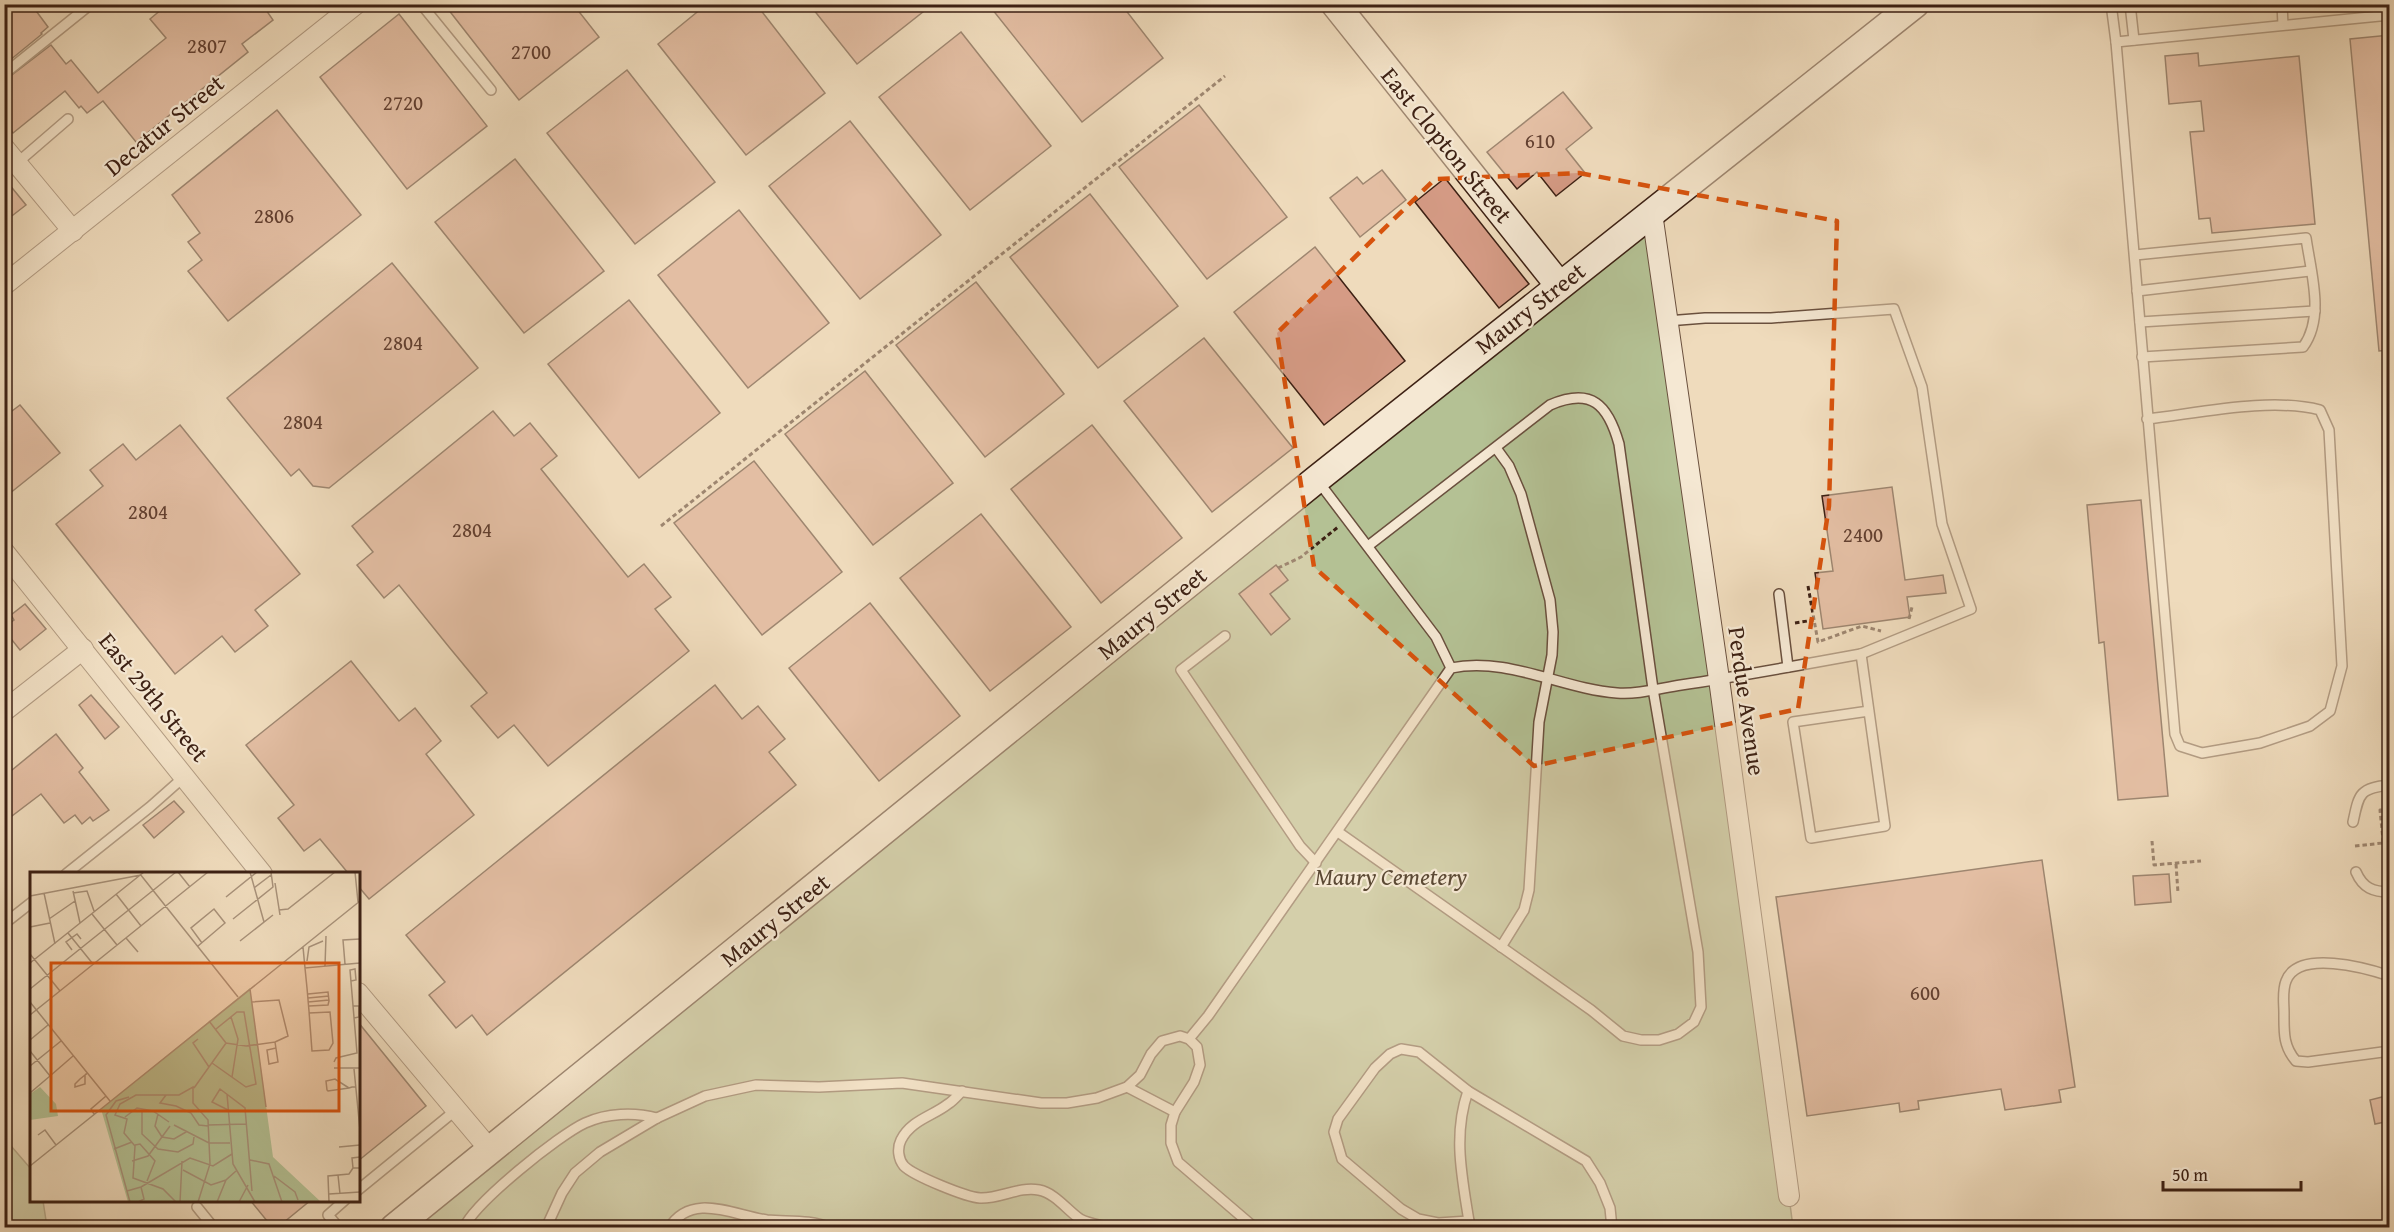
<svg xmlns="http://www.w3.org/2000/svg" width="2394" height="1232" font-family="'Gentium Book Plus',serif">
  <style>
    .green { fill: #b4c194; stroke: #787154; stroke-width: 1.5 }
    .building { fill: #d59b85; stroke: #3d2114; stroke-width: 1.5 }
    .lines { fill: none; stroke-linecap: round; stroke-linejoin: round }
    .lane-casing { stroke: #6a503e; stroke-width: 12 }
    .street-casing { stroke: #6a503e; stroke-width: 22 }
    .secondary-casing { stroke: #3d2114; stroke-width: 30 }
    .path { stroke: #3d2114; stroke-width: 3; stroke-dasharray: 4.5 3; stroke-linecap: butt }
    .lane { stroke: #f5e8d3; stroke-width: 9 }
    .street { stroke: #f5e8d3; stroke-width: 20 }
    .secondary { stroke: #f5e8d3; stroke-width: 27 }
    .marked { fill: none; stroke: #d7530d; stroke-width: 4.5; stroke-dasharray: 12 8; stroke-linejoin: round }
    .labels { text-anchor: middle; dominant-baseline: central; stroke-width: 4.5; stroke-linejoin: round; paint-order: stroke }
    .number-label { font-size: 21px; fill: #634030 }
    .street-label { font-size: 24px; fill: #3d2114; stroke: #f5e8d3 }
    .park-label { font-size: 24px; font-style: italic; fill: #5b4934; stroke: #f5e8d3 }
    .inset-road { fill: none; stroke: #a89179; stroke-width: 1.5 }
    .view { fill: #d7530d; fill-opacity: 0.15; stroke: #d7530d; stroke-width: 3 }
    .inset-edge { fill: none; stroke: #3d2114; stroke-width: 3 }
  </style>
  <rect width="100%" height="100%" fill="#efdbbc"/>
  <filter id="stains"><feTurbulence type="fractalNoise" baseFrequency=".00333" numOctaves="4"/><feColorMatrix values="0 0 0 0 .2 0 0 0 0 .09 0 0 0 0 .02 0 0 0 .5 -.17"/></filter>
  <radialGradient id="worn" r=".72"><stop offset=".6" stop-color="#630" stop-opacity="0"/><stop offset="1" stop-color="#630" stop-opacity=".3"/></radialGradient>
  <!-- green -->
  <g class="green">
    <path d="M1659,207l134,1020 -1376,1 -4,-14z"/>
    <path d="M5,1139l26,30 1,31 11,1 4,26h-42z"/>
  </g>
  <!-- building -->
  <g class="building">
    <path d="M4,4h27l17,23 -7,6 1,1 -38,31z"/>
    <path d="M168,4h94l11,16 -31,24 6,8 -112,90 -33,-41 -16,12 -6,-7 -2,2 -14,-17 -52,42 -9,-11v-41l47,-36 15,19 5,-4 27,33 68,-55 -16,-19z"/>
    <path d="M444,4h129l26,33 -80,63z"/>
    <path d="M707,4h49l69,89 -79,62 -88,-111z"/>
    <path d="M809,4h124l-76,60z"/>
    <path d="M988,4h133l42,54 -81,64z"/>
    <path d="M399,14l88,112 -80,63 -87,-112z"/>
    <path d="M961,32l90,114 -81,64 -91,-113z"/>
    <path d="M2390,35v315l-11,1 -29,-312z"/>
    <path d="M2198,53l1,13 100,-10 16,168 -103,9 -2,-15 -11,1 -9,-87 14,-1 -3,-30 -32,3 -4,-48z"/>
    <path d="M627,70l88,112 -80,62 -88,-111z"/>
    <path d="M1563,92l29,36 -26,21 19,24 -29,23 -19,-24 -20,17 -30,-37z"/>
    <path d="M1199,105l88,112 -80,62 -88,-112z"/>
    <path d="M277,110l84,105 -133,106 -40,-50 14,-11 -14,-18 12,-9 -28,-38z"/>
    <path d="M850,121l91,114 -81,64 -91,-113z"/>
    <path d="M515,159l89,112 -80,62 -89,-111z"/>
    <path d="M1382,170l24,30 -46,37 -30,-39 27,-21 6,7z"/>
    <path d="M4,178l22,27 -22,17z"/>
    <path d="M1445,178l84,106 -30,24 -84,-106z"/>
    <path d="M1090,194l88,112 -80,62 -88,-111z"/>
    <path d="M739,210l90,113 -81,65 -90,-113z"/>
    <path d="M1315,247l90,114 -81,64 -90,-113z"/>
    <path d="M392,263l86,105 -149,120 -16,-2 -14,-17 -8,7 -64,-78z"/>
    <path d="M976,282l88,112 -79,63 -89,-112z"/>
    <path d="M629,300l91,113 -81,65 -91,-114z"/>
    <path d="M1204,338l89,110 -81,64 -88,-111z"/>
    <path d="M865,371l88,112 -80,62 -88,-111z"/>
    <path d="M20,405l40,48 -56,45v-81z"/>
    <path d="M493,411l21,25 16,-13 27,33 -16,13 87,108 16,-13 27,33 -16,12 34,42 -141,115 -34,-41 -16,13 -27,-32 16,-13 -38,-46 -50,-62 -15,13 -27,-33 16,-13 -21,-26z"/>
    <path d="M180,425l120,149 -45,36 13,16 -33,26 -13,-16 -47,38 -119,-150 47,-38 -13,-16 33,-26 13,16z"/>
    <path d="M1092,425l90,113 -81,65 -90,-114z"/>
    <path d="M754,461l88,111 -80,63 -88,-112z"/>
    <path d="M1892,487l13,93 38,-5 3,18 -39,4 3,20 -87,12 -8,-56 18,-2 -11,-75z"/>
    <path d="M2141,500l27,296 -50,4 -14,-158 -5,1 -12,-138z"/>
    <path d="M981,514l90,113 -81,64 -90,-113z"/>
    <path d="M1276,565l12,15 -18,14 20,25 -19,16 -32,-41z"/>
    <path d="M870,603l90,113 -81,65 -90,-113z"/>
    <path d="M25,604l21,25 -26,21 -16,-20v-3l10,-7 -3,-5z"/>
    <path d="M351,661l48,60 16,-13 26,33 -15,13 48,61 -105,84 -11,-13v-13h-10l-28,-34 -16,12 -26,-33 16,-13 -48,-60z"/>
    <path d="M715,685l27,34 16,-13 27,33 -16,13 27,33 -309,250 -15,-20 -16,13 -27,-33 16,-13 -39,-47z"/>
    <path d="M91,695l28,32 -14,12 -26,-34z"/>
    <path d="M56,734l27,34 -4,4 30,38 -16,11 -3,-4 -8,7 -7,-9 -11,8 -23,-29 -37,28v-61l8,9z"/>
    <path d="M174,801l10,11 -30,26 -11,-13z"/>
    <path d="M2042,860l33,227 -16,3 2,12 -56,8 -4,-21 -83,12 1,8 -19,3 -1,-9 -92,13 -31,-219z"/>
    <path d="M2169,874l2,28 -36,3 -2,-29z"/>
    <path d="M358,1022l68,84 -68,55z"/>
    <path d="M2386,1096l4,25 -15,3 -5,-24z"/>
    <path d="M250,1200h61l-33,27h-6z"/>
  </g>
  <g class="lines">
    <defs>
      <g id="lane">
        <path d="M421,4l70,86"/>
        <path d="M2111,4l5,38 274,-27"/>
        <path d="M2130,4l4,36"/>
        <path d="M2282,4l1,21"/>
        <path d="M2116,42c21,230 39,461 59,692l5,12 22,7 58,-10 50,-17 20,-15 12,-45 -13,-236 -9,-20c-49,-13 -121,3 -173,9"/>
        <path d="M4,74l87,-70"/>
        <path d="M17,163l51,-44"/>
        <path d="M2135,255l171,-17c5,35 19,79 -3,109l-161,10"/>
        <path d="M2137,291l173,-20"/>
        <path d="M1667,321l38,-3h66l123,-9 28,78 20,137 29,85 -110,45"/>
        <path d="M2140,322l175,-11"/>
        <path d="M1496,448l13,18 12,28 29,106 3,32 -1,23 -13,67 -10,168 -5,20 -23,37"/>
        <path d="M1318,481l118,156 15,31"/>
        <path d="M1779,594l9,73"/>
        <path d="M1225,636l-44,34 119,176 16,17"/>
        <path d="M2353,822c6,-28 6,-34 37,-37"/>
        <path d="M1338,832l253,178 32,26 18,4h18l19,-6 16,-12 7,-15 -3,-55 -45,-263 -34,-245c-11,-39 -27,-57 -69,-39l-182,141"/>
        <path d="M2356,872c7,16 17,20 34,20"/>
        <path d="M66,874l84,-67 35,-31"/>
        <path d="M4,924l28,-22"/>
        <path d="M2390,976c-24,-8 -92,-27 -104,5 -4,10 -2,22 -2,32 0,19 -1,33 12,48l12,1 82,-11"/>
        <path d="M1189,1039l19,-23 243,-348c56,-12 111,21 166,25 20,2 44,-5 64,-8 60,-9 120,-20 180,-31l24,172 -74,12 -18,-116 76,-11"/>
        <path d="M1127,1087l48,25"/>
        <path d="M962,1091c-5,5 -9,10 -14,13 -15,12 -37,16 -47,36 -4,8 -3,19 3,26 10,10 62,31 76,32 20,1 39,-12 59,-8 16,3 28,20 41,29 9,5 21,6 31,9"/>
        <path d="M1468,1091c-16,46 -5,90 2,137"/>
        <path d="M358,1190l98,-80"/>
        <path d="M197,1207l17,21"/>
        <path d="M1469,1221l-31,2 -20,-4 -17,-10 -59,-50 -8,-27 4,-13 37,-51 15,-14 11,-5 18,3 49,39 118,70 14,22 10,25 2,20"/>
        <path d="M339,1228l-11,-13 17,-15"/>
        <path d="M464,1228c10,-25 95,-93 121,-105 22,-10 49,-11 72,-5"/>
        <path d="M546,1228l16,-35 13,-20 25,-21 57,-34 48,-22 51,-11 63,2 83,-4 139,20h26l30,-5 30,-11 13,-12 11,-21 11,-13 18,-5 9,3 8,8 3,18 -6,17 -19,30 -4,13v18l7,19 77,66"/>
        <path d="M669,1228c23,-37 66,-12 98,-8 21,2 43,-1 64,8"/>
      </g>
      <g id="street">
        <path d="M4,148l69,83"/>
        <path d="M1652,213l67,466 70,517"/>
        <path d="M4,285l352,-281"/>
        <path d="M4,552l258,322"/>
        <path d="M4,711l79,-62"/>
        <path d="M358,993l133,158"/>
      </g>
      <g id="secondary">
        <path d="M1335,4l224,281"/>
        <path d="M394,1228l923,-749 598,-475"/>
      </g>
    </defs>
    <!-- lane casing -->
    <use href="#lane" class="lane-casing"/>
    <!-- street casing -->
    <use href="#street" class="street-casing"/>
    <!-- secondary casing -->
    <use href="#secondary" class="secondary-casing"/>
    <!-- path -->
    <g class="path">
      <path d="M661,526l564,-450"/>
      <path d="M1278,568l23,-11 37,-30"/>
      <path d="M1808,586l10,56 44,-16 19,5"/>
      <path d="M1909,619l3,-12"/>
      <path d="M1795,623l19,-3"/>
      <path d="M2152,841l2,24 47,-4"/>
      <path d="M2355,846l28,-3"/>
      <path d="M2176,864l2,29"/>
      <path d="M2387,880l-7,-70h10"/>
    </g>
    <!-- lane -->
    <use href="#lane" class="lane"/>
    <!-- street -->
    <use href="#street" class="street"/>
    <!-- secondary -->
    <use href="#secondary" class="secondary"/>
  </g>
  <!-- marked area -->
  <path d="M0 0H2394V1232H0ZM1579,173l258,48 -8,285 -31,203 -264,57 -220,-199 -37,-234 158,-154z" fill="#efdbbc" fill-opacity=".55" fill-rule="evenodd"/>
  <path class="marked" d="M1579,173l258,48 -8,285 -31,203 -264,57 -220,-199 -37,-234 158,-154z"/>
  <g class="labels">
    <!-- number labels -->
    <g class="number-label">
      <text x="207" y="45">2807</text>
      <text x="531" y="51">2700</text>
      <text x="403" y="102">2720</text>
      <text x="1540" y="140">610</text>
      <text x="274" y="215">2806</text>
      <text x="403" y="342">2804</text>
      <text x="303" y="421">2804</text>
      <text x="148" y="511">2804</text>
      <text x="472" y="529">2804</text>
      <text x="1863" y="534">2400</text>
      <text x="1925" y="992">600</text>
    </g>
    <!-- street labels -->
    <g class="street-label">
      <text transform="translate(164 125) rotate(-39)">Decatur Street</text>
      <text transform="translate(1447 145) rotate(51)">East Clopton Street</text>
      <text transform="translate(1530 308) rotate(-38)">Maury Street</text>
      <text transform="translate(1152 613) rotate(-39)">Maury Street</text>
      <text transform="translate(154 697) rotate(51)">East 29th Street</text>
      <text transform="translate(1747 701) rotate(82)">Perdue Avenue</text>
      <text transform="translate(775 920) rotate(-39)">Maury Street</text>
    </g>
    <!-- park labels -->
    <g class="park-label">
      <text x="1391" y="876">Maury Cemetery</text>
    </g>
  </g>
  <!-- overview -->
  <g transform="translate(30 872)">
    <rect width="330" height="330" fill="#efdbbc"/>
    <path d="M220,116l23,169 48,45h-193l-27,-93zM10,215l16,17 2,12 -28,4v-26z" fill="#b4c194"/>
    <path class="inset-road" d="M148,0l12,15M220,0l14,50M325,0l3,30M110,2l98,123M245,11l5,32M224,16l17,-13M43,19l7,32M14,21l11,51M43,21l14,-2 7,20M86,22l25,32M0,24l111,-21M196,25l31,-25M249,38l9,-1 47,-37M62,42l25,31M19,47l26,-18M203,47l40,-32 -2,-15M0,55l20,-4M38,61l25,31M96,66l12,14M210,69l33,-26M168,74l27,-23 -11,-14 -23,19 11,15M273,75l2,21 55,-5M42,78l-6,-8 11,-8 4,5M0,82l30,37M277,89l2,-14 14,-6M0,91l114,-91M315,92l-2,-24 17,-1M295,94l1,-30M275,96l2,20 2,23 3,40 17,-1 4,-7 -3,-31 -21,1M0,117l146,-117M220,117l16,118M278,122l20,-2 1,9 -1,4 -19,1M278,126l21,-2M0,130l80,99M221,130l28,-2 9,36 -13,6M278,130l21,-2M323,134h6v11l-5,1M0,143l178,-143M201,145l7,22 -6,38M179,149l17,22M168,167l-5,4 16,24M0,168l18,-15M0,179l20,25 -20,17M304,190l2,-4 21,-5 -7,-83 5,-1 1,11 -5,1M182,191l34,24 10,-3 -12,-72h-7l-21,17M0,194l31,-25M304,196h26M324,197l6,61M55,203v9l-10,3v-3l5,-5 5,-4 1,-1h1M20,204l23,-20M164,216l32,-45 20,3 29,-4 3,20 -9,2 -2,-14 9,-2M319,216l-14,-9 -9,2 1,9 1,1 21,-3 3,-1h4M197,222l6,70 22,38M136,223l-6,8 16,3 15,7 8,12 9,1M99,225l-13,4 -10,14 24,87M112,237v25l16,15 20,3 15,-8 1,-7M198,238l-16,-8 8,-13 25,19 7,83M64,242l-3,-5 15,-13M128,242l-3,12 7,11 12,2 12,-7M95,245l12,-9 16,3 16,11M144,253l35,18h21M178,253l39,-1M8,263l7,-5 11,15M105,273l5,-1 15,17 -8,20M309,275l21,-2M84,277l18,-7M330,285l-8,1 1,10h7M220,288l19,4 13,38M102,289l16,-5 22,-30M0,294l330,-265M153,298l28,15 15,-5M308,303l2,19M244,304l21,16 3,8M111,315l49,-29 23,8 19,-12M97,319l14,-4 3,12 -6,3M299,322l31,-2M146,330l-13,-13 -30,-11 2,-32 -11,-13 3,-14 -12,-4 5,-11 16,-9h43l14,-8v16l15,17 2,44 -12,38M150,330l2,-41M187,330l9,-22 10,-9M209,330l9,-17M299,330l-1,-26 21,-2 4,-6"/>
    <path class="view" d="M21,91h288v148h-288z"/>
    <rect width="330" height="330" class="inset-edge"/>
  </g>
  <!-- margin -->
  <rect width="2394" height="1232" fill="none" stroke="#efdbbc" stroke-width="24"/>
  <rect x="6" y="6" width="2382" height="1220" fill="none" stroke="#3d2114" stroke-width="3"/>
  <rect x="12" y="12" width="2370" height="1208" fill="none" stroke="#3d2114" stroke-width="1.5"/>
  <!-- scale -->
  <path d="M2163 1181v9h138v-9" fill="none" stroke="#3d2114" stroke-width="3"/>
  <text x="2172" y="1181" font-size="18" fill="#3d2114" stroke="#f5e8d3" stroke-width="4.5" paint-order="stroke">50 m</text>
  <rect width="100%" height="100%" filter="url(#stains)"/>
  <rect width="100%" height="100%" fill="url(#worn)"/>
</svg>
